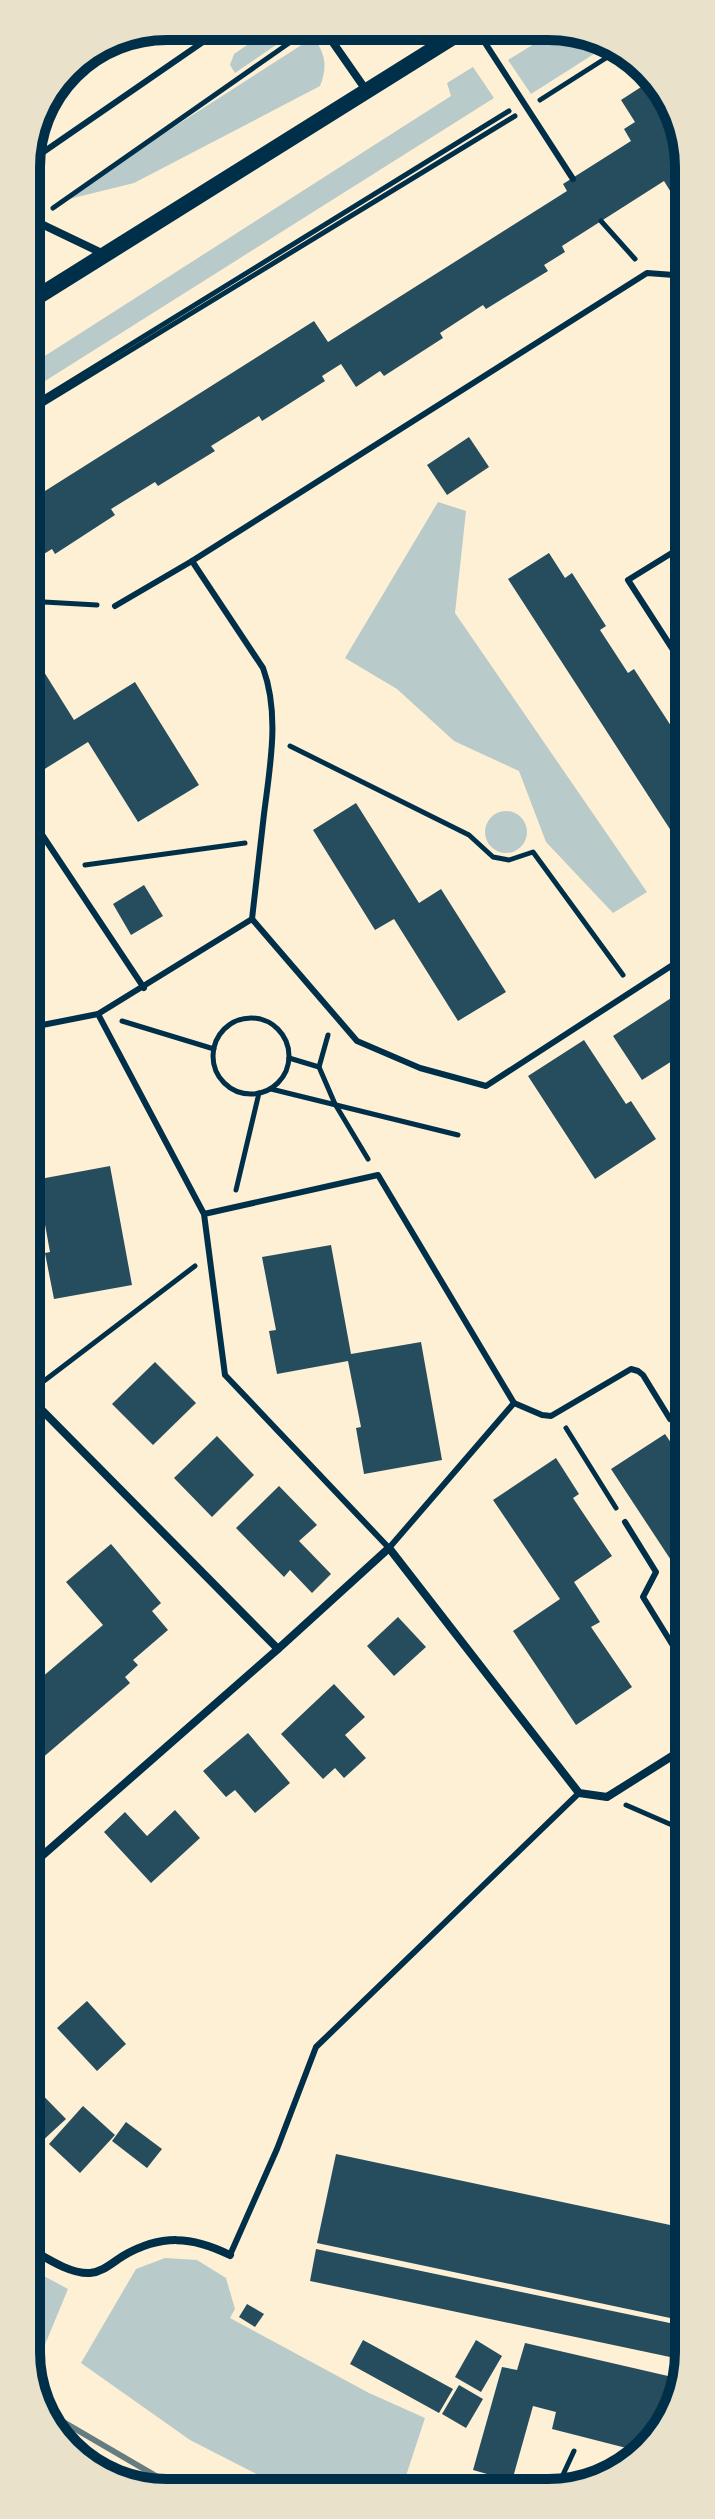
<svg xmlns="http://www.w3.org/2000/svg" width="715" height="2519" font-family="'PT Sans Narrow',sans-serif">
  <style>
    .green { fill: #b9caca }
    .building { fill: #264d5e }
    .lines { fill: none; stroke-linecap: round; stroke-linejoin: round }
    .path { stroke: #003049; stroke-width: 5 }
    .service { stroke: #003049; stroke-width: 6 }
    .minor { stroke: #003049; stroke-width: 8 }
    .secondary { stroke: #003049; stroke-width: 16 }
    .rail { stroke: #657d81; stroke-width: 6 }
    .rim { fill: none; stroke: #003049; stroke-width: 10 }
  </style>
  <rect width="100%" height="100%" fill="#fdf0d5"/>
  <!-- green -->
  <g class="green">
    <path d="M555,31h29l24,14 -77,49 -23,-34z"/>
    <path d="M292,34l-57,39 -5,-8 4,-11 28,-19z"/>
    <path d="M314,37c11,18 14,29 6,49l-186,97 -77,19z"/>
    <path d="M473,67l21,31 -468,295v-25l425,-272 -4,-13z"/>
    <path d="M438,502l28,9 -11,102 192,279 -34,21 -67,-71 -27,-71 -65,-30 -57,-52 -52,-31z"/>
    <circle cx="506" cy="832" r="21"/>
    <path d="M165,2258l32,2 29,18 9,31 -5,9 139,75 56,25 -24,73h-111l-100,-51 -109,-77 55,-94z"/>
    <path d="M27,2267l41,22 -24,58 -17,-10z"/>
  </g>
  <!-- building -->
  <g class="building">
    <path d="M655,78l33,70v55l-8,4 -16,-26 -102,65 3,6 -21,13 4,6 -62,38 -3,-4 -43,28 3,5 -59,38 -4,-5 -24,16 -15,-23 -19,12 3,5 -63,40 -3,-5 -48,30 4,5 -57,35 -3,-4 -44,27 4,6 -60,39 -3,-5 -23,14 -3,-4v-56l288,-182 14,21 239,-151 -4,-7 68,-43 -7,-12 11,-7 -14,-22z"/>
    <path d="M469,437l20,30 -42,28 -20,-30z"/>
    <path d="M549,553l16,25 7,-5 34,53 -6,4 28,43 6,-4 39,60 -3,2 18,28v98l-180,-278z"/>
    <path d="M26,643l48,77 61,-38 64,103 -61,37 -50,-80 -61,38z"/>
    <path d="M356,803l63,100 22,-14 65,103 -48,29 -64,-102 -19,11 -62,-100z"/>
    <path d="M144,885l19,31 -32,19 -18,-31z"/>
    <path d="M688,987v64l-46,29 -29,-44z"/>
    <path d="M584,1040l42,64 5,-3 25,38 -61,40 -67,-103z"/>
    <path d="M27,1113l13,66 70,-13 22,119 -78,14 -9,-46 5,-1 -12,-66 -11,2z"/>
    <path d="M331,1245l20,109 70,-12 21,118 -78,14 -8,-46 5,-1 -13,-66 -71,13 -8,-43 7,-1 -14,-73z"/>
    <path d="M155,1362l41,41 -43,42 -41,-41z"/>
    <path d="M665,1434l9,13 14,-9v148l-77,-117z"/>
    <path d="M217,1436l37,39 -42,42 -38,-39z"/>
    <path d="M556,1458l23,36 -6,4 39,58 -38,26 26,40 -9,5 41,60 -56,38 -63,-94 47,-32 -67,-99z"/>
    <path d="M279,1486l38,39 -18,16 32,33 -19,19 -22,-23 -6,7 -48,-49z"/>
    <path d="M111,1544l50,59 -9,8 16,19 -35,30 5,5 -13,12 5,6 -103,88v-81l76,-65 -37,-43z"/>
    <path d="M398,1617l28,30 -32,29 -27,-30z"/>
    <path d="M334,1684l31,33 -20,18 21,23 -22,20 -9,-10 -12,11 -42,-45z"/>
    <path d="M248,1733l42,50 -35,30 -20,-23 -9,7 -23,-26z"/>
    <path d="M175,1810l25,28 -49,45 -47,-51 21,-20 22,24z"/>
    <path d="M87,2001l39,43 -29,27 -40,-43z"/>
    <path d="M27,2079l39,40 -39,36z"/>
    <path d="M83,2106l32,29 -35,38 -31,-29z"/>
    <path d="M126,2122l36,27 -15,19 -35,-27z"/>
    <path d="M336,2154l353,75v93l-372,-79z"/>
    <path d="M316,2249l373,78v34l-379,-80z"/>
    <path d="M247,2304l17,10 -9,13 -16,-10z"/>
    <path d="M363,2340l90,49 -14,24 -89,-49z"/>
    <path d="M476,2340l26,16 -21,36 -26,-15z"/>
    <path d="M525,2343l156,36 -27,66 -12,7 -90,-23 4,-17 -23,-6 -21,75 -39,-11 29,-103 15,3z"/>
    <path d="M459,2385l24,14 -17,29 -24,-14z"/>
  </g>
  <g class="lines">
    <!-- path -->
    <g class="path">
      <path d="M540,100l77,-49"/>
      <path d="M53,208l249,-174"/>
      <path d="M601,221l34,38"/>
      <path d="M26,409l483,-298"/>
      <path d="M26,414l489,-298"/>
      <path d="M26,579l16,22"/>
      <path d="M26,601l71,4"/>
      <path d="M290,746l179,89 24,22 16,3 24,-8 90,123"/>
      <path d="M85,865l160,-22"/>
      <circle cx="251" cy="1056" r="38"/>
      <path d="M122,1021l92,28"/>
      <path d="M289,1058l30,9 16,37 33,55"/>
      <path d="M319,1067l9,-32"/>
      <path d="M271,1089l187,46"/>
      <path d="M236,1190l23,-97"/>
      <path d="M40,1384l155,-118"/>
      <path d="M566,1428l50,80"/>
      <path d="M626,1805l62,27"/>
      <path d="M555,2492l19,-41"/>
    </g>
    <!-- service -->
    <g class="service">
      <path d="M478,32l95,147"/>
      <path d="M26,164l187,-129"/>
      <path d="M688,543l-60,37 60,93"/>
      <path d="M115,606l77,-45"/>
      <path d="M27,812l117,176"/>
      <path d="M252,919c4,-35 8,-70 12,-105 6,-48 16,-100 -1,-146l-71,-107 455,-288 27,2 14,12"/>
      <path d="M98,1014l154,-95 105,122 63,27 66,18 202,-131"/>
      <path d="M27,1028l71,-14 106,200 174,-39 136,228 -125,145 -164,-173 -21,-161"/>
      <path d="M514,1403l28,12 9,1 80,-47 7,2 5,4 27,44"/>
      <path d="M625,1522l31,50 -13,25 45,73"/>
      <path d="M27,1631l5,7"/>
      <path d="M230,2255l47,-106 39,-102 263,-254"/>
    </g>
    <!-- minor -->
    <g class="minor">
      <path d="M327,34l39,56"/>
      <path d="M26,222l9,-1 69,33"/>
      <path d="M27,1395l251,254"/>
      <path d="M27,1869l251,-220 111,-101 190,245 28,4 81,-51"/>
      <path d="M27,2247c18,10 42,27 63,26 13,-1 23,-11 33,-17 38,-22 69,-20 107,-1"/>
    </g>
    <!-- secondary -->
    <path class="secondary" d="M26,304l435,-272"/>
    <!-- rail -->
    <path class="rail" d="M48,2413l132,77"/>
  </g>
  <!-- crop -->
  <path d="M0 0H715V2519H0ZM167 40H548A127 127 0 0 1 675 167V2352A127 127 0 0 1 548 2479H167A127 127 0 0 1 40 2352V167A127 127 0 0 1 167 40Z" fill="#e9e1ca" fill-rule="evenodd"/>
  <path class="rim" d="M167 40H548A127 127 0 0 1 675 167V2352A127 127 0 0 1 548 2479H167A127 127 0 0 1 40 2352V167A127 127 0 0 1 167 40Z"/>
</svg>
